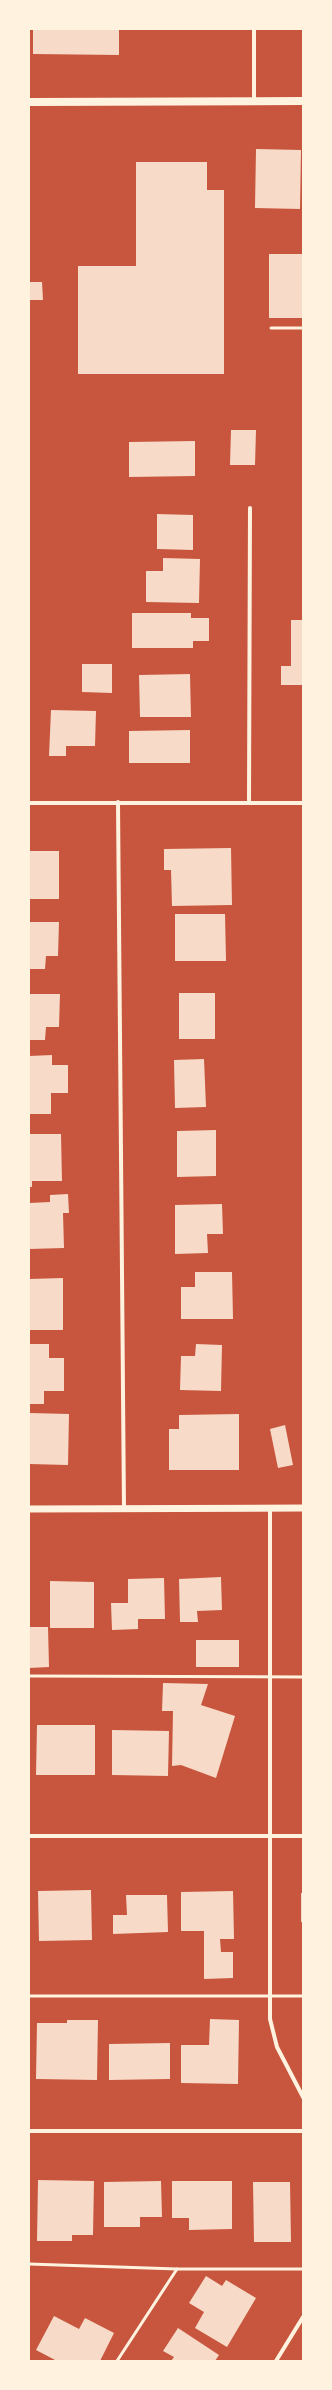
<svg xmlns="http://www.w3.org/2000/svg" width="332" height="2390" font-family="Ubuntu,sans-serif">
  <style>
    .building { fill: #f7dbc8 }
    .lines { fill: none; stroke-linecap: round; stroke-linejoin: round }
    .service { stroke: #fff3e0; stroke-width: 3 }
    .minor { stroke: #fff3e0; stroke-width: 4 }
    .tertiary { stroke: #fff3e0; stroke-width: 7 }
    .secondary { stroke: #fff3e0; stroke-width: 8 }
  </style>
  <rect width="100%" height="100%" fill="#c8553d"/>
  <!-- building -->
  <g class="building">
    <path d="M33,29h86v26l-86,-1z"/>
    <path d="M256,149l45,1 -1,59 -45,-1z"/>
    <path d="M136,162h71v28h17v184h-146v-108h58z"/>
    <rect x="269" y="254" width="34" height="64"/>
    <path d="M29,282h13l1,18h-14z"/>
    <path d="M231,430h25l-1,35h-25z"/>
    <path d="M195,441v35l-66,1v-35z"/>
    <path d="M157,514l36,1v35l-36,-1z"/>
    <path d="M163,558l37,1 -1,44 -53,-1v-31h17z"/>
    <path d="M132,613h59v5h18v23h-16v7h-61z"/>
    <path d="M291,620h12v65h-22v-19h10z"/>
    <path d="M82,664h30v29l-30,-1z"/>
    <path d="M190,674l1,43h-51l-1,-42z"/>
    <path d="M51,710l45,1 -1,35h-29v10h-17z"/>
    <path d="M190,730v33h-61v-32z"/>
    <path d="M231,848l1,57 -60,1 -1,-36h-7v-21z"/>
    <rect x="29" y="851" width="30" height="48"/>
    <path d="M175,914h50l1,47h-51z"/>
    <path d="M29,922h30l-1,34h-12l-1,13h-16z"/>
    <rect x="179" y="993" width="36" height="46"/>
    <path d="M29,994h31l-1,33h-13l-1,13h-16z"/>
    <path d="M52,1055v10h16v28h-17v21h-22v-58z"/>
    <path d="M204,1059l2,48 -31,1 -1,-48z"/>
    <path d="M216,1130v46l-39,1v-46z"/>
    <path d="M29,1134h32l1,47h-30v6h-3z"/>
    <path d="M68,1194l1,19h-6l1,35 -35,1v-46l21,-1v-7z"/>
    <path d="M222,1204l1,30h-16l1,19 -33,1v-49z"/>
    <path d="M195,1272h37l1,47h-52v-32h14z"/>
    <path d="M63,1278v52h-34v-51z"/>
    <path d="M29,1344h20v14h15v33h-20v13h-15z"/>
    <path d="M196,1344l26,1 -1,46 -41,-1 1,-34h14z"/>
    <path d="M30,1413l39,1 -1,51 -39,-1z"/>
    <path d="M239,1414v56h-70v-41h10v-14z"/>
    <path d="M285,1425l8,40 -15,3 -8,-39z"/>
    <path d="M221,1577l1,33 -25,1 1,11h-18l-1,-43z"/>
    <path d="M164,1578l1,41h-27v10l-26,1 -1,-27h17v-24z"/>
    <path d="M50,1581l44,1v46h-44z"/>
    <path d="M29,1627h19l1,40 -20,1z"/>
    <rect x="196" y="1640" width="43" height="27"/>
    <path d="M163,1683l45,1 -7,21 34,11 -19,62 -35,-13 -9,1 1,-55h-11z"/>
    <path d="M37,1725h58v50h-59z"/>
    <path d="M112,1730l57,1 -1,45 -56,-1z"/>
    <path d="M91,1890l1,50 -53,1 -1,-50z"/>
    <path d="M233,1891l1,48h-14l1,13h12v26l-29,1v-48h-23v-39z"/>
    <rect x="301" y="1893" width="2" height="29"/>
    <path d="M126,1895h41l1,37 -55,2v-19h14z"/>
    <path d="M210,2019l29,1 -1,64 -57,-1v-38h28z"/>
    <path d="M67,2020h31l-1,60 -61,-1 1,-56h30z"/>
    <path d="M170,2043v36l-61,1v-36z"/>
    <path d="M38,2180l56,1 -1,54h-21v6h-35z"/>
    <path d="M161,2181l1,36h-22v10h-36v-45z"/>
    <path d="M172,2181h60v48l-43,1v-12h-17z"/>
    <path d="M253,2182h37l1,60h-37z"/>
    <path d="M206,2276l16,10 4,-6 30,18 -29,49 -32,-19 9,-16 -15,-9z"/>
    <path d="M54,2316l25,13 6,-11 29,15 -14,28h-43l-21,-11z"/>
    <path d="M178,2328l41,27 -4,6h-44l3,-4 -11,-6z"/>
  </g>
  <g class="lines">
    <!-- service -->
    <g class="service">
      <path d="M271,328h32"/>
      <path d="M29,1676l274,1"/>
      <path d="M29,1996h274"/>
      <path d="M29,2264l148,5h126"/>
      <path d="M117,2361l60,-92"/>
    </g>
    <!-- minor -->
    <g class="minor">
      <path d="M254,29v72"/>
      <path d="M118,802l6,707"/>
      <path d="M249,802l1,-294"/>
      <path d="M29,803h274"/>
      <path d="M270,1508v511l7,28 26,50"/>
      <path d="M29,1836h274"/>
      <path d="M29,2131h274"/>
      <path d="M276,2361l27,-44"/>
    </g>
    <!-- tertiary -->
    <path class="tertiary" d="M29,1509l274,-1"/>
    <!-- secondary -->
    <path class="secondary" d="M29,102l274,-1"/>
  </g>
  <!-- border -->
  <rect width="332" height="2390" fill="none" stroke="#fff3e0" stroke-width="60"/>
</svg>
